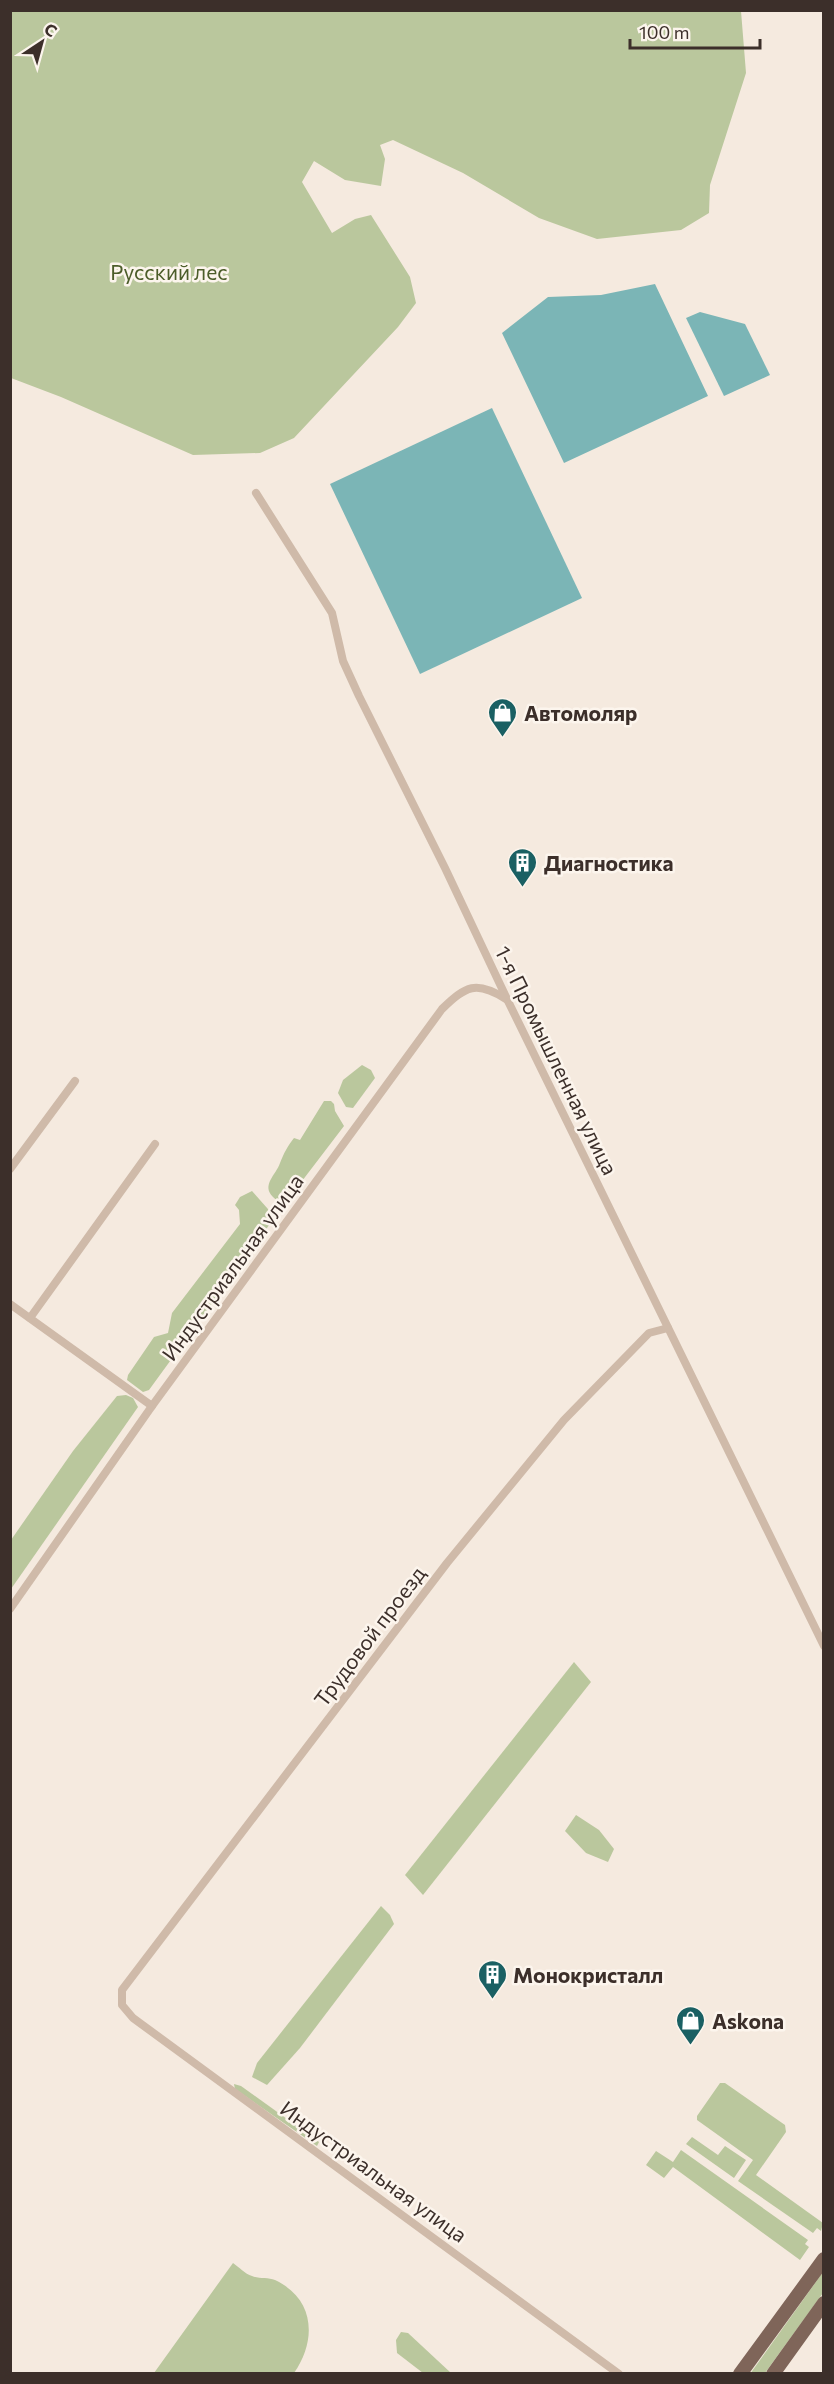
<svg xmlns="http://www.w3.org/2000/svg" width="834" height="2384" font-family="Commissioner,sans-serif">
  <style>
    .green { fill: #bac79d }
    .water { fill: #7bb5b6 }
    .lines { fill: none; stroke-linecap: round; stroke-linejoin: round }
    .street { stroke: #cfbaa9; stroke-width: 8 }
    .primary { stroke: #7f6559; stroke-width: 14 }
    .labels { text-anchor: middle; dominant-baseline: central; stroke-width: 5; stroke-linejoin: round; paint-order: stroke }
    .park-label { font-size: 21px; fill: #4c5d2a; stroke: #fcf5ed }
    .poi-label { font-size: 21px; font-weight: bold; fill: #3c2f2a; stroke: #fcf5ed; text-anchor: start }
    .street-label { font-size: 21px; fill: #3c2f2a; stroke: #fcf5ed }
  </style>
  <rect width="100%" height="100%" fill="#f5eadf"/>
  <!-- green -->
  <g class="green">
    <path d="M10,11h731l5,62 -36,112 -1,28 -28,17 -84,9 -58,-21 -76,-45 -70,-33 -13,5 5,14 -4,27 -36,-6 -31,-19 -12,21 30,51 23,-14 16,-4 39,62 6,26 -18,24 -104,111 -34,15 -67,2 -132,-58 -50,-19z"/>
    <path d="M362,1065l9,5 4,8 -22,30 -7,-1 -8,-14 5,-13z"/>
    <path d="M324,1101h7l3,3 1,7 9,15 -58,76c-5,1 -9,-1 -13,-5 -12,-12 3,-22 7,-34 4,-10 7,-16 14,-25l6,2z"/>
    <path d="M252,1191l23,26 -126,173 -6,2 -16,-12 1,-5 26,-38 14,-4 4,-20 68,-89 -1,-14 -4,-5 5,-8z"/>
    <path d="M126,1395l7,3 5,9 -127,182v-49l62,-89 44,-55z"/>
    <path d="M574,1662l17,20 -168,213 -18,-20z"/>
    <path d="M576,1815l23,15 15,19 -6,13 -22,-9 -21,-22z"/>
    <path d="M381,1906l9,9 4,9 -94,124 -33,37 -15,-8 5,-14z"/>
    <path d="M720,2083h5l60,42 1,7 -30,43 67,48 -2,8 -4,-3 -4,5 -75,-52 15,-21 -56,-40v-4z"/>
    <path d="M234,2084l7,2 78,56 -2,4 -82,-57z"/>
    <path d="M692,2137l26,18 7,-9 21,14 -12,18 -48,-34z"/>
    <path d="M681,2150l127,90 -3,4 4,3 -9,13 -127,-93 -9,11 -18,-13 10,-14 17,11z"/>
    <path d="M233,2263c6,4 12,11 19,13 7,3 16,1 23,4 40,19 42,60 19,93h-140z"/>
    <path d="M823,2272v21l-58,80 -15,1z"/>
    <path d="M401,2332l7,1 43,40h-28l-26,-20 -1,-13z"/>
  </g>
  <!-- water -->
  <g class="water">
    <path d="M655,284l53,112 -144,67 -62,-130 46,-36 53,-2z"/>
    <path d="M700,312l45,12 25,51 -46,21 -38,-78z"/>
    <path d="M492,408l90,190 -162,76 -90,-190z"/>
  </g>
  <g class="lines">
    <!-- street -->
    <g class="street">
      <path d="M256,493l76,120 11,48 16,35 86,172 62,131 317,647"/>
      <path d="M10,1169l65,-88"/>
      <path d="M10,1304l142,102"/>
      <path d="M30,1318l125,-174"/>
      <path d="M10,1609l142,-203 290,-397c24,-23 34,-29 64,-10"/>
      <path d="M619,2374l-486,-356 -11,-13v-15l325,-427 117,-143 85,-87 19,-5"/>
    </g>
    <!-- primary -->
    <g class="primary">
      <path d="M740,2374l84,-115"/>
      <path d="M773,2374l51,-71"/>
    </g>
  </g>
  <!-- icons -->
  <defs>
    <symbol id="shop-pin" viewBox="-11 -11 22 30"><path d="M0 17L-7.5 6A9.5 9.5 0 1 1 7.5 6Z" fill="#1a6063" stroke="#fcf5ed"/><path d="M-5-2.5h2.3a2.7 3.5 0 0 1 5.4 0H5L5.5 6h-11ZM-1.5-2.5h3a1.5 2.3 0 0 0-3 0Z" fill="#fff"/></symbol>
    <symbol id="building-pin" viewBox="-11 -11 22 30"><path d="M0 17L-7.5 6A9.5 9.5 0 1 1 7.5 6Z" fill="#1a6063" stroke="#fcf5ed"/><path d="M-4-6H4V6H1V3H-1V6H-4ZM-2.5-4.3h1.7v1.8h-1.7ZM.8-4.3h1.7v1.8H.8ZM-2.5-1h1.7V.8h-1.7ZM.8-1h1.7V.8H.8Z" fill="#fff"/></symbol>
  </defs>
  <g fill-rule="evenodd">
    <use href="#shop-pin" x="486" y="696" width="33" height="45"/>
    <use href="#building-pin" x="506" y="846" width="33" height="45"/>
    <use href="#building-pin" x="476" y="1958" width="33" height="45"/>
    <use href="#shop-pin" x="674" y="2004" width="33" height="45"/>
  </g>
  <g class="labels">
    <!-- park labels -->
    <g class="park-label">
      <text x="169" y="271">Русский лес</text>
    </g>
    <!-- poi labels -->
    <g class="poi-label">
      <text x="524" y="712">Автомоляр</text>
      <text x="544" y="862">Диагностика</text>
      <text x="513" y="1974">Монокристалл</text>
      <text x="712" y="2020">Askona</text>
    </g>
    <!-- street labels -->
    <g class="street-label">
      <text transform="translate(557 1060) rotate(64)">1-я Промышленная улица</text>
      <text transform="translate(232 1267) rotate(-54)">Индустриальная улица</text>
      <text transform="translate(369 1636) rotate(-53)">Трудовой проезд</text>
      <text transform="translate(374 2171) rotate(36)">Индустриальная улица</text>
    </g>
  </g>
  <!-- border -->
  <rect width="834" height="2384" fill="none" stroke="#3c2f2a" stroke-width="24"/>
  <!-- north arrow -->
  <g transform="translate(42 42) rotate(36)" stroke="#fcf5ed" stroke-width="4.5" paint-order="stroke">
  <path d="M0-4.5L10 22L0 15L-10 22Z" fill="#3c2f2a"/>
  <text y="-9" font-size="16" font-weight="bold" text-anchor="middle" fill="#3c2f2a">С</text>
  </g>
  <!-- scale -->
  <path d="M630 39v9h130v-9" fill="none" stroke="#3c2f2a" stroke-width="3"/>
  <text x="639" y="39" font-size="18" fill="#3c2f2a" stroke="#fcf5ed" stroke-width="4.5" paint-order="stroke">100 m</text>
</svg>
